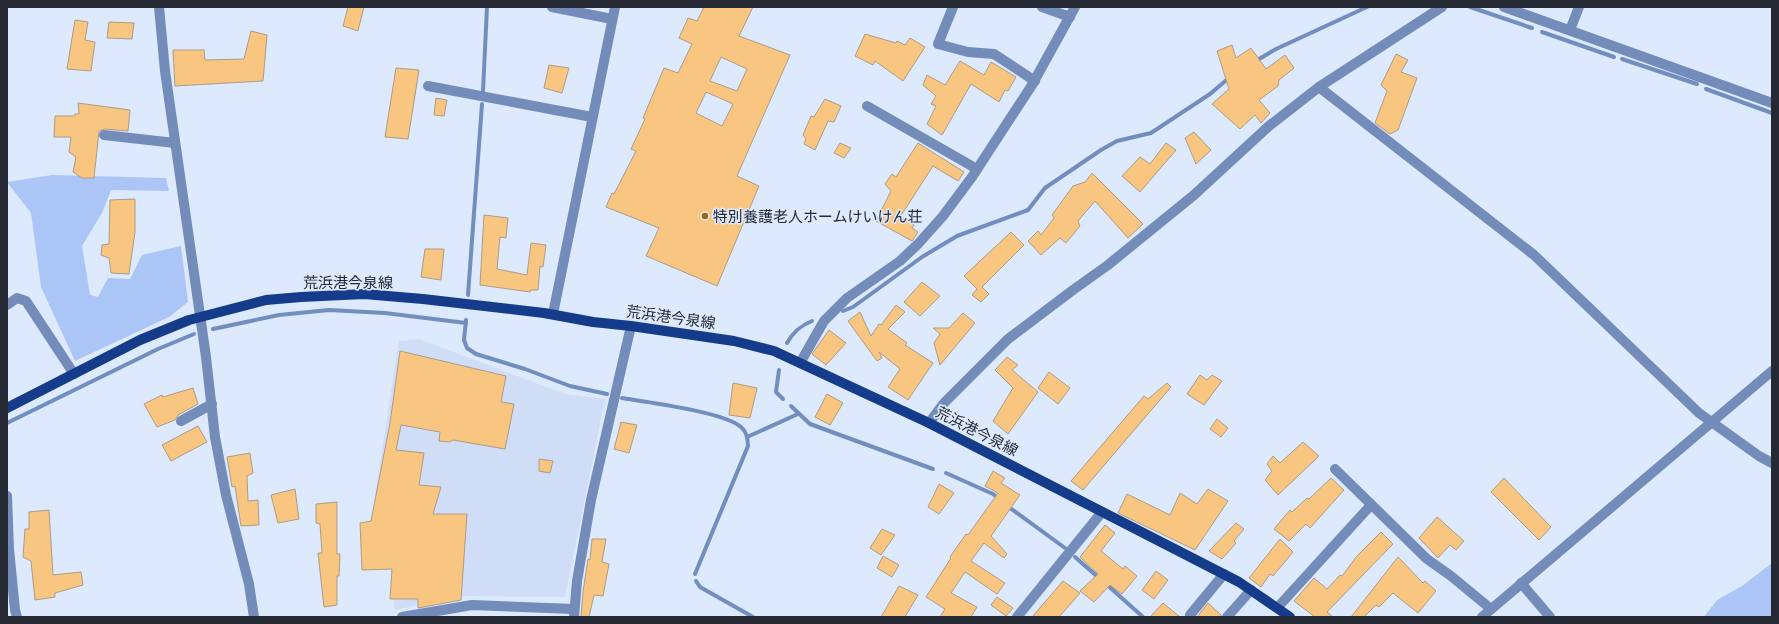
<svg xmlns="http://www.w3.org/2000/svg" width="1779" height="624" font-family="Mulish,'Noto Sans JP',sans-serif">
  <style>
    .built { fill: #d0ddf7 }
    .green { fill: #abc6f6 }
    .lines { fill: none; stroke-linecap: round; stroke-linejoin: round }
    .stream { stroke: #728ebf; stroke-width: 4 }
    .building { fill: #f9c682; stroke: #ad9b84; fill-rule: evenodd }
    .minor { stroke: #738cb9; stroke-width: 10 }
    .major { stroke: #143c8a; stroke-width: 10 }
    .poi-dot { fill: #99691b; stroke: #dde9fd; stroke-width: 1.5 }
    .labels { text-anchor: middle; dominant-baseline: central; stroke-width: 3; stroke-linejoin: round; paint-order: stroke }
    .poi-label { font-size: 15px; fill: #242933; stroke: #dde9fd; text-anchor: start }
    .street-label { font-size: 15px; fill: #242933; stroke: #dde9fd }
  </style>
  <rect width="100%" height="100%" fill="#dde9fd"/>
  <!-- built -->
  <path class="built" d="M419,339l146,55 40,5 -40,198 -101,-1 -70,14 4,-104 -24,-5 25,-160z"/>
  <!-- green -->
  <g class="green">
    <path d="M52,175l114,3 3,13 -58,-1 -9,23 -20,33 8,49 8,2 10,-19 22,1 12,-24 39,-9 7,56 -19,15 -94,44 -34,-74 -10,-74 -24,-31z"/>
    <path d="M1772,563v54h-68l13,-17 25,-14z"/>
  </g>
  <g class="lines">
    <!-- stream -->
    <g class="stream">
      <path d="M1470,7l62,21"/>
      <path d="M1542,32l72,25"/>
      <path d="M1622,59l75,25"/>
      <path d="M1254,62l22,-13 91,-42"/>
      <path d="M1706,89l66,24"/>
      <path d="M483,91l4,-84"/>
      <path d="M468,295l14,-191"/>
      <path d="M843,311l10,-4 69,-50 35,-21 71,-26 17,-22 56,-38 16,-9 34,-8 59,-39 20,-17"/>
      <path d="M466,320l-2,20 3,8 9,6 49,15 45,17 37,8"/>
      <path d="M213,329l66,-14 50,-5 56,3 81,10"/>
      <path d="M787,343c6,-11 13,-17 25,-22"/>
      <path d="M779,370l-3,22 7,7"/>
      <path d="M622,398c25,4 102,14 119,29 6,5 7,12 7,19l-53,128"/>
      <path d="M791,406l19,18 123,45"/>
      <path d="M7,423l151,-74 36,-15"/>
      <path d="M747,437l51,-23"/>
      <path d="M946,473l47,21 6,5"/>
      <path d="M1006,505l59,43"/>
      <path d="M1075,557l25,22"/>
      <path d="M696,581l4,6 53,30"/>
      <path d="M1105,583l38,34"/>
    </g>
  </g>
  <!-- building -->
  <g class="building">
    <path d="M348,7h16l-6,24 -15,-5z"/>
    <path d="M704,7h49l-14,29 51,19 -53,121 22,10 -42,100 -71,-30 13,-28 -53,-21 6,-14 2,1 22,-43 -5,-2 14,-30 -2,-1 21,-50 14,5 14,-29 -13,-6 9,-20 9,3zM721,57l26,12 -10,22 -27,-10zM706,92l27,12 -11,22 -26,-13z"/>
    <path d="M75,20l13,2 -3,18 10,2 -4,29 -24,-2z"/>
    <path d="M109,22l25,1 -2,16 -25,-1z"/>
    <path d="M251,31l16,4 -4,46 -88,5 -2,-36h31l1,10 39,-1z"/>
    <path d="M865,34l31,9 1,-2 8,4 5,-7 15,9 -22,34 -28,-20 -2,4 -18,-9z"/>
    <path d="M1232,45l4,13 15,-10 15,21 19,-14 9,13 -15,12 -1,6 -19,14 11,13 -9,10 -6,-8 -15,14 -28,-25 17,-15 -12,-38z"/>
    <path d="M1396,54l12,6 -7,12 16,6 -19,52 -8,4 -15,-11 12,-32 -6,-6z"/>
    <path d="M960,61l24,14 7,-13 25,15 -8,14 -3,-1 -6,12 -28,-18 -29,51 -15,-11 9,-18 -5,-2 5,-8 -13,-11 4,-10 18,10z"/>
    <path d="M549,65l20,3 -7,25 -18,-5z"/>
    <path d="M396,68l23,2 -11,69 -23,-2z"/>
    <path d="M436,98l11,2 -3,16 -10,-1z"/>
    <path d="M825,99l16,7 -7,16 -6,-1 -13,29 -11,-6 2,-5 -3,-4 8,-19 3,1z"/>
    <path d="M78,103l52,7 -2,21 -23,-2 -6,2 -5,47h-12l-9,-6 3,-15 -7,-5 2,-15h-17l1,-21h19l1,-2h4z"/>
    <path d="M1194,132l17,18 -15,14 -11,-26z"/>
    <path d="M840,143l11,5 -7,10 -10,-5z"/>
    <path d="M918,143l46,29 -6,9 -25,-15 -33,51 14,8 -2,3 6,4 -6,9 -36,-20 15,-30 -6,-7 7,-10 4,3z"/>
    <path d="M1166,143l10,7 -36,42 -18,-16 18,-19 10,7z"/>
    <path d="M1092,173l51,51 -15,14 -33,-37 -17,20 2,5 -14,17 -6,-5 -19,17 -13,-14 10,-10 3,4 13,-17 -2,-3 21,-29 12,-4z"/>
    <path d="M135,199v33l-6,42 -18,-1 -2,-15 -8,-3 1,-10 7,-1 1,-44z"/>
    <path d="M484,215l24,3 -2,20 -6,-1 -3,32 30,6 4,-32 15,2 -3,22 -3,-1 -2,24h-7l-1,2 -50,-7z"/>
    <path d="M1011,232l13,13 -42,42 7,7 -8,8 -9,-7 5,-6 -13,-13z"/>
    <path d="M425,249h19l-3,31 -20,-3z"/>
    <path d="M922,282l18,14 -20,20 -16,-14z"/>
    <path d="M896,305l9,7 -17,17 19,14 -2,2 28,18 -25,37 -20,-13 12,-18 -21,-17 3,6 -5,3 -29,-40 12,-9 11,24 8,-12 2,1z"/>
    <path d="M963,313l12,10 -35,42 -6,-22 6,-9 -7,-6h16z"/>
    <path d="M829,330l17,13 -20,22 -14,-11z"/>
    <path d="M400,351l106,25 -5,26 13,2 -9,45 -52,-9 -3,2 -11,-1 1,-9 -39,-7 -5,25 28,3 -5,32 22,2 -8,27h34l-6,86 -43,8v-9h-28l2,-30 -30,1 -2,-47 11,-2 19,-98z"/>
    <path d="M1007,357l11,8 -6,5 26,22 -30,42 -15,-13 20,-33 -18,-18z"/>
    <path d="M1049,372l21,16 -12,16 -20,-16z"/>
    <path d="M1200,375l7,5 5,-5 10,6 -18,24 -17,-11z"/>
    <path d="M733,383l24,5 -7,30 -21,-3z"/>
    <path d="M1167,383l4,4 -88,103 -12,-9 73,-85 4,3z"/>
    <path d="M193,388l5,16 -20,11 -3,5 -18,7 -13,-23 18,-9 1,2z"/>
    <path d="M827,394l16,9 -13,22 -15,-8z"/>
    <path d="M1217,419l11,9 -7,9 -11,-8z"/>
    <path d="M621,422l16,3 -8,28 -15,-4z"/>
    <path d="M198,426l9,16 -36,19 -9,-16z"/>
    <path d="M1303,442l16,14 -41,39 -13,-15 7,-9 -5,-7 6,-8 7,7z"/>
    <path d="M250,453l3,20 -6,3 1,25 10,-1 1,25 -18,1 -6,-40 -3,1 -5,-30z"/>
    <path d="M539,459l14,2 -3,12 -11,-2z"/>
    <path d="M993,471l12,7 -4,5 19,12 -29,41 16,18 -3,4 -20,-15 -13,18 34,22 -8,11 -32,-22 -14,21 26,14 -6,10h-31l5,-8 -19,-12 25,-39 -1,-1 16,-23 2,1 30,-42 -13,-7z"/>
    <path d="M1331,478l13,12 -34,38 -4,-4 -17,17 -15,-12 16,-19 2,2 15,-14 2,1z"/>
    <path d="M1504,478l47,49 -12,13 -48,-48z"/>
    <path d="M939,484l15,9 -15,21 -11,-7z"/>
    <path d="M295,489l4,30 -21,4 -7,-28z"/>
    <path d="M1208,489l20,12 -33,49 -77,-37 9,-19 43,21 10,-22 17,11z"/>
    <path d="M337,502v52h3l-1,22h-2v29l-13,2 -6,-54h4l-2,-29 -4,-1v-19z"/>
    <path d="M49,510l4,65 28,-3 2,13 -28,8v4l-20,3 -4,-39 -8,-4 2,-28h4v-17z"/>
    <path d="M1437,517l27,24 -8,9 -6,-5 -12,13 -19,-20z"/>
    <path d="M1236,523l8,6 -10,12 2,2 -14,16 -13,-8z"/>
    <path d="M1105,525l10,8 -14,18 22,18 2,-3 12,10 -15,18 -12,-9 -16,17 -14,-11 18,-17 -18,-17z"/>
    <path d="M882,529l13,6 -14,20 -11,-7z"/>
    <path d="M1381,532l12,12 -66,68 6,5h-18l-21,-16 20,-23 13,11 13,-14 2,1 15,-20z"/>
    <path d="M592,539h14l-4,23 7,2 -6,32 -9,-1 -5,22h-8l2,-25 5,-33 2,1z"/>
    <path d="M1280,539l13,13 -20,24 -3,-2 -9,13 -12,-9z"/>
    <path d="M883,556l16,9 -7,12 -15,-9z"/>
    <path d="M1398,557l25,26 2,-2 11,10 -18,22 -25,-20 -14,14 -3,-2 -12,12h-13z"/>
    <path d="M1156,571l12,9 -14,19 -12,-9z"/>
    <path d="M1063,581l17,12 -21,24h-27z"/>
    <path d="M899,586l19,9 -13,22h-24z"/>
    <path d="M997,597l16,11 -7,8 -15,-11z"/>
    <path d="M1163,603l17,14h-30z"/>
    <path d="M1208,603l13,12v2h-24z"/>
  </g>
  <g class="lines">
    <!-- minor -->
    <g class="minor">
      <path d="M159,7l6,64 41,286 9,80 11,58 23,89 5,33"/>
      <path d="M552,7l60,12"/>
      <path d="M953,7l-15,37 30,8 26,2 41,27"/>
      <path d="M1042,7l28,10"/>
      <path d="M1504,7l268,96"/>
      <path d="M1570,30l9,-23"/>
      <path d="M428,86l164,31"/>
      <path d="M1319,87l215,168 165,158 60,43 13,7"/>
      <path d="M867,106l110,63"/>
      <path d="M104,135l71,8"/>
      <path d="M7,305l10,-7 9,3 48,73"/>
      <path d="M553,314l62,-307"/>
      <path d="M800,363l24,-42 23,-23 53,-37 18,-17 25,-28 29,-39 60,-92 43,-78"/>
      <path d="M181,421l31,-17"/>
      <path d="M929,423l15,-20 64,-64 65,-49 35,-25 86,-70 75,-69 50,-39 123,-80"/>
      <path d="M1335,469l92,90 24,17 40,33"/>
      <path d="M7,496l2,53 6,61 2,7"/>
      <path d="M1521,583l29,34"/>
      <path d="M1278,607l93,-102"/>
      <path d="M1190,615l34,-41"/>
      <path d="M402,617l70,-12 102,4"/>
      <path d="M574,617l3,-36 14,-81 40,-174"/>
      <path d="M1017,617l85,-105"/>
      <path d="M1227,617l24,-27"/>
      <path d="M1482,617l290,-246"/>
    </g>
    <!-- major -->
    <path class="major" d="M7,408l133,-68 49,-20 77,-20 35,-3 63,-3 59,5 121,14 49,9 38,4 103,15 40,10 155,72 310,159 51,35"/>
  </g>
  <!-- markers -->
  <circle class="poi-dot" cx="705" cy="216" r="4"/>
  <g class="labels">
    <!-- poi labels -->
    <g class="poi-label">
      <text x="713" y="216">特別養護老人ホームけいけん荘</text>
    </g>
    <!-- street labels -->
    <g class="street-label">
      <text x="348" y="282">荒浜港今泉線</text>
      <text transform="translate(671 317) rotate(8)">荒浜港今泉線</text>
      <text transform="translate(977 431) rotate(27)">荒浜港今泉線</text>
    </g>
  </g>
  <!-- border -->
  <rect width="1779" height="624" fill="none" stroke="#242933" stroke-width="16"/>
</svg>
